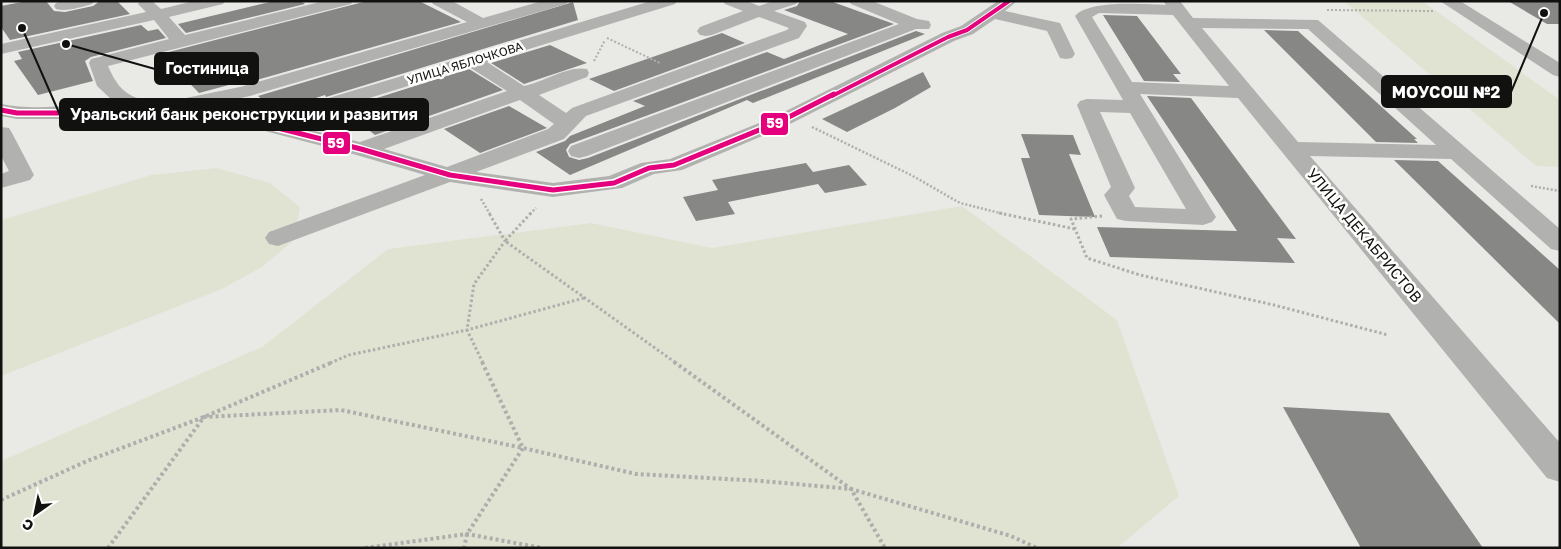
<svg xmlns="http://www.w3.org/2000/svg" width="1561" height="549" font-family="'Golos Text',sans-serif">
  <style>
    .green { fill: #e1e3d2 }
    .building { fill: #878885 }
    .lines { fill: none; stroke-linecap: round; stroke-linejoin: round }
    .path-far3 { stroke: #aeaead; stroke-width: 2; stroke-dasharray: 2 2; stroke-linecap: butt }
    .path-far2 { stroke: #aeaead; stroke-width: 2.5; stroke-dasharray: 2 2; stroke-linecap: butt }
    .path-far1 { stroke: #aeaead; stroke-width: 3; stroke-dasharray: 2.5 2.5; stroke-linecap: butt }
    .path { stroke: #aeaead; stroke-width: 4; stroke-dasharray: 3 3; stroke-linecap: butt }
    .minor { fill: #b1b1b0; fill-rule: evenodd }
    .bus-1-far1-casing { stroke: #fffffe; stroke-width: 6 }
    .bus-1-casing { stroke: #fffffe; stroke-width: 8 }
    .bus-1-far1 { stroke: #e5007d; stroke-width: 4 }
    .bus-1 { stroke: #e5007d; stroke-width: 5 }
    .labels { text-anchor: middle; dominant-baseline: central; stroke-width: 5; stroke-linejoin: round; paint-order: stroke }
    .far-street-label { font-size: 12px; fill: #111210; stroke: #fffffe }
    .street-label { font-size: 15px; fill: #111210; stroke: #fffffe }
    .leader { fill: none; stroke: #111210; stroke-width: 2 }
    .callout-dot { fill: #111210; stroke: #fffffe; stroke-width: 2 }
    .callout { fill: #111210; stroke: #111210; stroke-width: 2 }
    .callout-label { font-size: 16px; text-anchor: middle; font-weight: bold; fill: #fff }
    .line-badge { stroke: #fffffe; stroke-width: 2 }
    .badge-label { font-size: 14px; text-anchor: middle; font-weight: bold; fill: #fff }
  </style>
  <rect width="100%" height="100%" fill="#e9eae6"/>
  <!-- green -->
  <g class="green">
    <path d="M1344,1h78l138,99v67l-24,-1z"/>
    <path d="M217,168l53,15 30,24 -6,33 -32,27 -40,22 -221,87v-156l150,-45z"/>
    <path d="M962,206l155,114 62,176 -62,52h-1116v-87l261,-114 126,-98 203,-26 121,25z"/>
  </g>
  <!-- building -->
  <g class="building">
    <path d="M27,1h19l8,10 11,1 28,-6 7,-5h17l13,13 -120,26 -9,-13v-21z"/>
    <path d="M274,1h27l4,3 -119,29 -8,-9z"/>
    <path d="M367,1h52l42,21 -218,62 -3,-2 -41,11 -38,-39z"/>
    <path d="M800,1h30l64,23 -324,120 -4,6 3,7 10,3 9,-2 328,-127 9,3 -172,69 -6,-3 -177,75 -34,-23 29,-11 5,-5 75,-30 -12,-5 134,-49 17,7 64,-25 -64,-24 13,-4z"/>
    <path d="M1508,1h52v23h-13z"/>
    <path d="M573,2l5,18 -252,77 -1,-2 -49,16 -18,-15z"/>
    <path d="M1103,15l34,1 44,58h-8l7,8 -36,-1z"/>
    <path d="M141,25l7,6 10,-2 8,9 -75,19 -6,4 8,20 -55,14 -24,-34 8,-2 -4,-7z"/>
    <path d="M1264,30l34,1 119,108h-3l4,4 -42,-1z"/>
    <path d="M722,33l23,10 -131,48 -25,-12z"/>
    <path d="M550,45l37,18 -63,21 -33,-21z"/>
    <path d="M469,69l34,21 -128,45 -33,-26z"/>
    <path d="M923,72l8,15 -36,21 -48,24 -25,-13z"/>
    <path d="M1147,96l44,2 105,141 -19,-1 18,25 -185,-6 -13,-30 140,4z"/>
    <path d="M509,106l38,22 -67,25 -36,-24z"/>
    <path d="M1021,134l52,1 8,20 -12,-1 26,63 -56,-2 -18,-57h9z"/>
    <path d="M1394,160l44,1 122,109v54z"/>
    <path d="M806,163l7,9 36,-7 18,20 -42,8 -7,-9 -90,18 7,12 -39,7 -13,-24 35,-7 -6,-10z"/>
    <path d="M1283,407l106,6 94,135h-122z"/>
  </g>
  <g class="lines">
    <!-- path-far3 -->
    <g class="path-far3">
      <path d="M1327,10l106,1"/>
      <path d="M607,38l53,25"/>
      <path d="M594,61l11,-21"/>
    </g>
    <!-- path-far2 -->
    <g class="path-far2">
      <path d="M812,127l99,48 49,28 44,11"/>
      <path d="M1531,186l29,5"/>
      <path d="M481,199l9,15"/>
      <path d="M530,214l6,-6"/>
    </g>
    <!-- path-far1 -->
    <g class="path-far1">
      <path d="M531,213l-26,28 171,122"/>
      <path d="M999,213l76,16"/>
      <path d="M1102,216l-31,3 16,39 53,17 134,30 114,30"/>
      <path d="M330,363l19,-8 118,-25 117,-32"/>
      <path d="M483,363l-16,-33 7,-46 31,-43 -16,-28"/>
    </g>
    <!-- path -->
    <g class="path">
      <path d="M482,362l41,86 113,26 126,7 89,8 160,47 26,12"/>
      <path d="M674,362l177,127 34,59"/>
      <path d="M1,500l86,-39 117,-44 129,-55"/>
      <path d="M108,548l96,-131 137,-7 182,38 -56,86 -3,14"/>
      <path d="M365,548l102,-14 75,14"/>
    </g>
    <!-- minor -->
    <g class="minor">
      <path d="M62,1h32l-2,3c-11,3 -25,8 -36,5l-2,-3 2,-3z"/>
      <path d="M140,1h12l9,8 33,-8h31l-2,3 -54,13 16,18 139,-34h29l-2,3 -243,62c14,33 28,33 61,38l2,-3 69,-14 227,-65 -34,-18 -2,-3h21l31,17 59,-17h26l-2,3 -316,92 -55,12 67,10 389,-117h26l-2,3 -188,58 37,24c19,-4 45,-21 63,-17l2,4 -2,4 -48,18 27,18 6,-5 215,-78 2,-2 -30,-11 -47,18 -6,1 -6,-1 -3,-4 3,-4 43,-16 -18,-7 -2,-3h24l12,5 14,-5h25l-2,3 -22,7 31,11 2,4 -8,12 -213,78 -22,23 -88,33 77,11 56,-7 32,-13 29,-4 104,-42 168,-84 19,-7 37,-25h19l-12,10 55,12 15,31 -3,4 -6,1 -6,-1 -13,-27 -52,-12 -22,15 -19,7 -166,84 -106,45 -28,4 -32,14 -69,9 -103,-15 -172,64 -9,-2 -4,-6 4,-6 156,-57 -72,-21 -92,-24 -132,-20 -63,9h-49l-16,-3v-12c37,7 74,1 111,-4l-15,-14 -8,-23 2,-4 78,-20 -15,-19 -153,34v-10l145,-32 -8,-8zM469,67l38,24 -147,51 -74,-18zM520,100l34,24 -6,5 -101,38 -63,-18z"/>
      <path d="M849,1h23l45,18 12,2 2,4 -2,4h-13l-329,127 -8,2 -8,-2 -3,-5 3,-5 328,-122 -48,-20z"/>
      <path d="M1163,1h17l13,17 125,2 242,209v22l-9,-2 -100,-90 -141,-3 250,287v39l-13,-4 -309,-380 -98,-4 76,123 -4,5 -9,3 -77,-4 -9,-2 -13,-24 7,-8 -34,-82 3,-4 7,-2 36,1 -48,-84c14,-16 68,-12 91,-11zM1099,13l74,2 56,71 -97,-4 -40,-65zM1202,28l106,1 128,116 -138,-3zM1100,112l30,1 56,96 -51,-2 -6,-11 6,-8z"/>
      <path d="M1440,1h20l100,62v14l-7,-2z"/>
      <path d="M1,127l8,1 3,5 22,42 -4,5 -29,8v-14l8,-3 -8,-15z"/>
    </g>
    <defs>
      <path id="bus-1-far1" d="M832,96l116,-59 19,-7 42,-29"/>
      <path id="bus-1" d="M1,110l16,3h49l63,-9 133,20 99,25 89,26 103,15 61,-7 35,-15 25,-3 107,-44 53,-27"/>
    </defs>
    <!-- bus-1-far1 casing -->
    <use href="#bus-1-far1" class="bus-1-far1-casing"/>
    <!-- bus-1 casing -->
    <use href="#bus-1" class="bus-1-casing"/>
    <!-- bus-1-far1 -->
    <use href="#bus-1-far1" class="bus-1-far1"/>
    <!-- bus-1 -->
    <use href="#bus-1" class="bus-1"/>
  </g>
  <g class="labels">
    <!-- far-street labels -->
    <g class="far-street-label">
      <text transform="translate(465 63) rotate(-17)">УЛИЦА ЯБЛОЧКОВА</text>
    </g>
    <!-- street labels -->
    <g class="street-label">
      <text transform="translate(1365 235) rotate(50)">УЛИЦА ДЕКАБРИСТОВ</text>
    </g>
  </g>
  <!-- callouts -->
  <path class="leader" d="M66 44L155 69M1544 13L1511 92M22 28L60 115"/>
  <g class="callout-dot">
    <circle cx="66" cy="44" r="5"/>
    <circle cx="1544" cy="13" r="5"/>
    <circle cx="22" cy="28" r="5"/>
  </g>
  <g class="callout">
    <rect x="155" y="53" width="103" height="31" rx="5"/>
    <rect x="1382" y="76" width="129" height="31" rx="5"/>
    <rect x="60" y="99" width="368" height="31" rx="5"/>
  </g>
  <g class="callout-label">
    <text x="207" y="74">Гостиница</text>
    <text x="1446" y="98">МОУСОШ №2</text>
    <text x="244" y="120">Уральский банк реконструкции и развития</text>
  </g>
  <g class="line-badge">
    <rect x="760" y="112" width="29" height="24" rx="5" fill="#e5007d"/>
    <rect x="322" y="131" width="29" height="24" rx="5" fill="#e5007d"/>
  </g>
  <g class="badge-label">
    <text x="775" y="128">59</text>
    <text x="336" y="148">59</text>
  </g>
  <!-- border -->
  <rect width="1561" height="549" fill="none" stroke="#111210" stroke-width="5"/>
  <!-- north arrow -->
  <g transform="translate(35 514) rotate(213)" stroke="#fffffe" stroke-width="4" paint-order="stroke">
  <path d="M0-4L9 19L0 12L-9 19Z" fill="#111210"/>
  <text y="-8" font-size="14" font-weight="bold" text-anchor="middle" fill="#111210">С</text>
  </g>
</svg>
